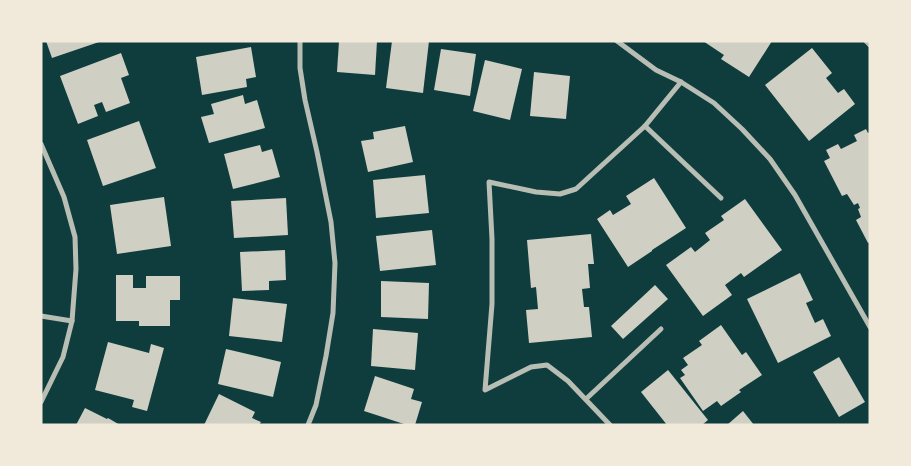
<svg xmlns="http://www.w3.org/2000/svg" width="911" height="466" font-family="'Space Grotesk',sans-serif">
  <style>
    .building { fill: #cfcfc3 }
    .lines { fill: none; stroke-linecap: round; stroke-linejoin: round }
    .minor { stroke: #b8beb3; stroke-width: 5 }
  </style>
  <rect width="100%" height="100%" fill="#0f3d3e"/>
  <!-- building -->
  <g class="building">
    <path d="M46,41h52l1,1 -47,16z"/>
    <path d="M339,41h38l-2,34 -38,-3z"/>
    <path d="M392,41h37l-6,52 -37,-5z"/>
    <path d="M703,41h69l-23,36 -28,-18 3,-4z"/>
    <path d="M251,47l5,30 -10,2 1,8 -45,8 -6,-38z"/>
    <path d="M812,48l20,25 -6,5 12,15 6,-4 11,15 -46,37 -44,-56z"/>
    <path d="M441,49l35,5 -6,42 -36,-6z"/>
    <path d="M121,53l8,22 -8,3 9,25 -24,9 -4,-10 -8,3 4,11 -20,8 -18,-48z"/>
    <path d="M485,60l37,9 -12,51 -37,-9z"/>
    <path d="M534,72l36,4 -4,43 -36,-3z"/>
    <path d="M243,95l2,9 12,-4 8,28 -56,15 -8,-26 13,-3 -3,-10z"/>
    <path d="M139,121l17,47 -53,18 -16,-46z"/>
    <path d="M405,126l8,36 -45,10 -7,-31 13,-2 -1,-7z"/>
    <path d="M866,129l2,4 2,-1v110l-2,1 -12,-23 5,-3 -3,-8 2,-1 -2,-5 -4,2 -7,-11 -5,2 -18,-35 6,-3 -4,-8 12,-6 3,5 16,-8 -3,-6z"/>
    <path d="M260,145l2,7 10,-3 8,28 -47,12 -9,-35z"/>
    <path d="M425,175l4,38 -53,5 -3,-38z"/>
    <path d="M654,178l32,50 -34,22v1l-24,16 -31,-48 13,-9 3,5 18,-11 -5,-8z"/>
    <path d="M164,197l7,49 -54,8 -7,-49z"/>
    <path d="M286,198l2,37 -54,3 -3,-37z"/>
    <path d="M745,199l37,51 -38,27 -3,-4 -16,12 7,10 -29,21 -37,-51 25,-18 4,5 15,-12 -5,-7 19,-13 -3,-4z"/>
    <path d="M432,230l4,35 -56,6 -4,-35z"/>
    <path d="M591,234l3,30h-6l2,24 -8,1 2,18h5l3,30 -63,6 -3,-33 12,-1 -2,-22 -5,1 -4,-48z"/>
    <path d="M285,250l1,30 -17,1v9l-27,1 -2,-39z"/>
    <path d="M800,273l13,27 -7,3 9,20 8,-4 8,17 -53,27 -31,-64z"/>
    <path d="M116,275h17v13h13v-12h34v24h-10v26h-31v-5h-23z"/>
    <path d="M381,281l48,2 -1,36 -47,-2z"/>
    <path d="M655,285l13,14 -45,40 -12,-13z"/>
    <path d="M233,298l54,6 -5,38 -53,-6z"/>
    <path d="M721,325l21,30 4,-3 16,23 -23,15 2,2 -20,14 -4,-5 -14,10 -23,-33 5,-3 -4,-5 7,-5 -5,-7 19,-13 -3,-4z"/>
    <path d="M373,329l45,4 -3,37 -44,-4z"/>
    <path d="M108,342l41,11 2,-9 13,4 -17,63 -15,-4 2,-7 -39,-10z"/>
    <path d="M226,349l55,13 -8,35 -55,-13z"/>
    <path d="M839,357l26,45 -26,15 -26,-45z"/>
    <path d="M668,370l40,50 -6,5h-35l-26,-33z"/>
    <path d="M375,376l39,13 -3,10 11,3 -7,23h-8l-43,-14z"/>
    <path d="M219,394l36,18 -3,6 9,4 -2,3h-55z"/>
    <path d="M85,408l22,11 1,-1 12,7h-44z"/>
    <path d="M743,411l11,14h-27z"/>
  </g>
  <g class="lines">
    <!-- minor -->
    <g class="minor">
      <path d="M300,41v27l5,32 12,52 14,70 4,41 -2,50 -7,43 -10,49 -8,20"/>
      <path d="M617,41l39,29 25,12 33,21 28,26 28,30 25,36 75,132"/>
      <path d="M866,41l4,4"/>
      <path d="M645,126l76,72"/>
      <path d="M41,144l23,53 11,40 1,32 -4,52 -9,36 -22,45"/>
      <path d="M41,316l31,5"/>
      <path d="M586,399l75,-70"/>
      <path d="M610,425l-42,-44 -21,-16 -16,2 -46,23 7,-86v-65l-3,-57 47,10 24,2 16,-5 69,-63 36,-44"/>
    </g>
  </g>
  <!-- border -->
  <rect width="911" height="466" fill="none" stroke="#f1e9da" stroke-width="85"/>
</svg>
